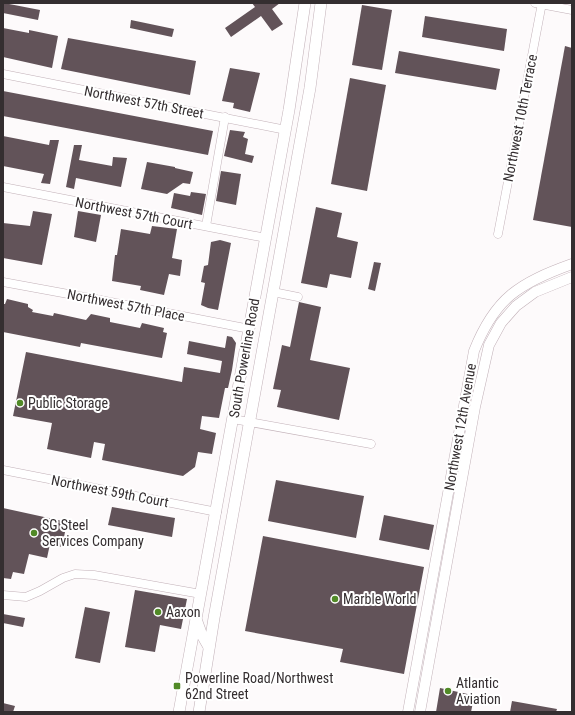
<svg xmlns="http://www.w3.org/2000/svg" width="575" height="715" font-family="'Roboto Condensed',sans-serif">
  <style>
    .building { fill: #625359 }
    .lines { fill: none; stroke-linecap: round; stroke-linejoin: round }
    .minor-casing { stroke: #c2b1b8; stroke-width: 9 }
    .tertiary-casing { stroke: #c2b1b8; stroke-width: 11 }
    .secondary-casing { stroke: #c2b1b8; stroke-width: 12 }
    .minor { stroke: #fff; stroke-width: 8 }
    .tertiary { stroke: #fff; stroke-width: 10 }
    .secondary { stroke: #fff; stroke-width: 11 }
    .poi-dot { fill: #518a27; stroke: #fff; stroke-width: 1.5 }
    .labels { text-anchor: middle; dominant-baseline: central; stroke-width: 4; stroke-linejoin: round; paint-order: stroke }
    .street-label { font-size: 14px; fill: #342e30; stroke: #fff }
    .poi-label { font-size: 14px; fill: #342e30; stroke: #fff; text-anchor: start }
  </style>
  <rect width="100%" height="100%" fill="#fdfafb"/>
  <!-- building -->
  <g class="building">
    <path d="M4,3l36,7 -2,10 -35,-7z"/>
    <path d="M252,3h28l-8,6 11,15 -11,7 -11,-15 -30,21 -6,-9 30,-21z"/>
    <path d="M362,5l30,5 -10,60 -30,-5z"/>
    <path d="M425,16l82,13 -3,22 -82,-14z"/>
    <path d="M131,20l43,9 -2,8 -42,-9z"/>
    <path d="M3,28l26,5v-3l29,6 -6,32 -49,-11z"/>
    <path d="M68,38l128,23 -6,34 -129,-26z"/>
    <path d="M565,46l7,2v179l-39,-7z"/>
    <path d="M399,51l101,18 -4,21 -101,-17z"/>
    <path d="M230,68l30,5 -10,39 -17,-4 1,-5 -12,-2z"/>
    <path d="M350,78l36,7 -19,106 -36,-7z"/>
    <path d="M3,91l210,40 -5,24 -205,-39z"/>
    <path d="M230,130l15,2 -2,5 5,2 -3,15 9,2 -2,7 -28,-7z"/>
    <path d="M3,136l46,9 1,-5h9l-9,44 -9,-1 3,-9 -41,-8z"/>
    <path d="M74,145h8l-3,15 33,6 1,-9 14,1 -6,29 -45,-9 -2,11 -8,-2z"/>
    <path d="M147,162l28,5v1l18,4 -3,12 -7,-1 -16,11 -26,-5z"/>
    <path d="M221,171l20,3 -5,31 -20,-4z"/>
    <path d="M191,192l15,2 -4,21 -31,-7 3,-15 16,3z"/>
    <path d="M316,207l26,6 -5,24 21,5 -7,36 -21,-4 -3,14 -26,-5z"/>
    <path d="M33,211l19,3 -10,51 -39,-7v-35l27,3z"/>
    <path d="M78,211l23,4 -5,27 -22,-5z"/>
    <path d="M152,226l25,3 -5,29 10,2 -2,16 -11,-2 -5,21 -24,-5 1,-4 -29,-5 3,-26h2l4,-26 29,5z"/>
    <path d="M220,240l11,3 -13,67 -10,-2 -7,-3 4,-22 -4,-1 3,-16 4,-1 3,-23z"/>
    <path d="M374,262l7,1 -6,28 -7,-2z"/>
    <path d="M7,299l21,5v3l5,3 -1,2 21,4 1,-3 32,7 5,-6 19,4v4l30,6 2,-5 22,5 -1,4 4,1 -5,25 -81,-15 -1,4 -77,-15v-28h2z"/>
    <path d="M299,302l22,5 -11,53 40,8 -11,52 -62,-13 4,-17 -8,-1 9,-44 8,2z"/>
    <path d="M227,336l5,1 4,6 -4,27 -4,18h-3l-6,30 -17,-2 -2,13 16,4 -4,21 -14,-2 -3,15 -12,9 -81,-16 3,-16 -11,-2 -3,16 -44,-9 5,-26 -39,-7 13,-64 156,30 2,-15 36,6 2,-12 -35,-7 2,-13 36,7z"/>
    <path d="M276,480l88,16 -8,42 -88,-17z"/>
    <path d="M112,507l63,11 -3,19 -64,-12z"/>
    <path d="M3,508l64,14 -5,25 -12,-3 -3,14 -18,-4 -5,20 -11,-2 -2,7 -8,-1z"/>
    <path d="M384,515l50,10 -5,25 -50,-10z"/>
    <path d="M263,536l161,31 -20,107 -64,-12 3,-13 -98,-18z"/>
    <path d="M135,590l52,9 -6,30 -21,-4 -5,27 -30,-5z"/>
    <path d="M85,607l25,5 -10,51 -25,-5z"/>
    <path d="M3,614l22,4 -2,9 -20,-4z"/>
    <path d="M440,688l32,7 -1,7h2l-2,10h-35z"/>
    <path d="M512,701l45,8 -1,3h-46z"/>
    <path d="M3,703l12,3 -2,6h-10z"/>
  </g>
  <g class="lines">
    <defs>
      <g id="minor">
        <path d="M535,3l37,7"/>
        <path d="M3,74l283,56"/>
        <path d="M3,187l263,51"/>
        <path d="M206,226l19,-109"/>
        <path d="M498,234l44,-231"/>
        <path d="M3,282l87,16 160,31"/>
        <path d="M273,292l25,5"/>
        <path d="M233,419l138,25"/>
        <path d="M3,470l214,42"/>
        <path d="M3,595l23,2 14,-6 23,-13 12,-4 19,1 107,19"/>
      </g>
      <g id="tertiary">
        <path d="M408,712l66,-361c21,-53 45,-68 98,-87"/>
        <path d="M420,712l55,-305 14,-62 12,-22 15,-17 19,-14 37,-15"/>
      </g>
      <g id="secondary">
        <path d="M196,619l5,14 8,14"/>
        <path d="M179,712l110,-602 16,-107"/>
        <path d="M199,712l15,-94 96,-530 11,-85"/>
      </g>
    </defs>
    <!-- minor casing -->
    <use href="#minor" class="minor-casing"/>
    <!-- tertiary casing -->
    <use href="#tertiary" class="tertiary-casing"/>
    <!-- secondary casing -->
    <use href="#secondary" class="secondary-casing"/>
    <!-- minor -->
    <use href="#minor" class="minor"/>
    <!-- tertiary -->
    <use href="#tertiary" class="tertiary"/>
    <!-- secondary -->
    <use href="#secondary" class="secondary"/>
  </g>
  <!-- markers -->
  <g class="poi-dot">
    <circle cx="20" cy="403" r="4"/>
    <circle cx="34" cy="533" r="4"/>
    <circle cx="335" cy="599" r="4"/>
    <circle cx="158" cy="612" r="4"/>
    <rect x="173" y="682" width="8" height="8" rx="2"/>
    <circle cx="448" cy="691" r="4"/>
  </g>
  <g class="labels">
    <!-- street labels -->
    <g class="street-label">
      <text transform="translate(144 102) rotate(11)">Northwest 57th Street</text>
      <text transform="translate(520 118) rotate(-79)">Northwest 10th Terrace</text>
      <text transform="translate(134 213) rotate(11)">Northwest 57th Court</text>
      <text transform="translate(126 305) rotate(11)">Northwest 57th Place</text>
      <text transform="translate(244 358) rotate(-80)">South Powerline Road</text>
      <text transform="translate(460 427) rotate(-80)">Northwest 12th Avenue</text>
      <text transform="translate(110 491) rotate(11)">Northwest 59th Court</text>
    </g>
    <!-- poi labels -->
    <g class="poi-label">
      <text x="28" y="403">Public Storage</text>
      <text x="42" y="525">SG Steel<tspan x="42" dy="16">Services Company</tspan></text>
      <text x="343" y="599">Marble World</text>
      <text x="166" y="612">Aaxon</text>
      <text x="185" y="678">Powerline Road/Northwest<tspan x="185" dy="16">62nd Street</tspan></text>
      <text x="456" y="683">Atlantic<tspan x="456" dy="16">Aviation</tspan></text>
    </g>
  </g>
  <!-- border -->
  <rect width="575" height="715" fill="none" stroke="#342e30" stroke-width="8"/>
</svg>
